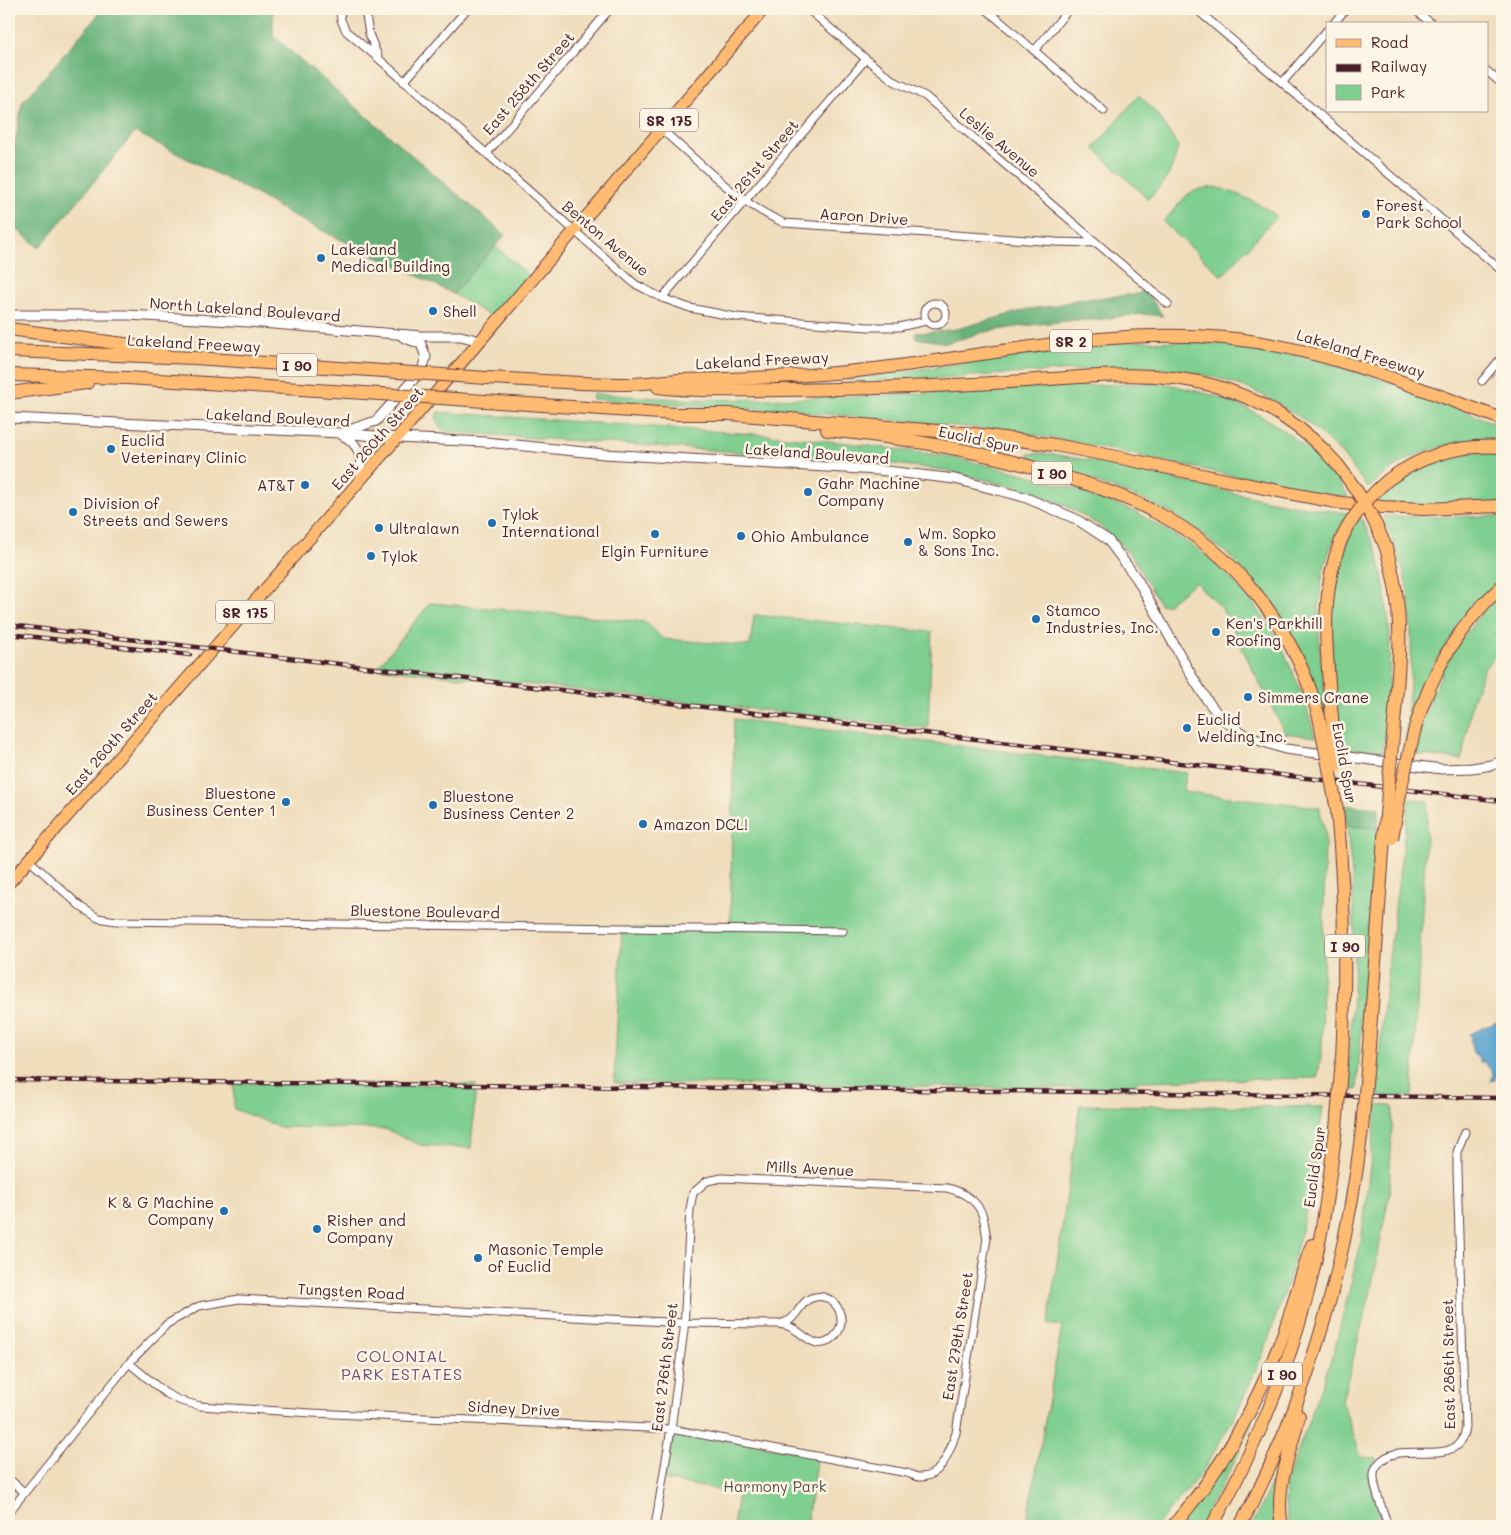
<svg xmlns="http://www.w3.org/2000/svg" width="1511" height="1535" font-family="Mali,sans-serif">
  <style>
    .green { fill: #7fcf90; stroke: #64775e }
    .forest { fill: #67b27a; stroke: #586852 }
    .water { fill: #57a2cf; stroke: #50607d }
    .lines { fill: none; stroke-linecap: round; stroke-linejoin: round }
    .minor-casing { stroke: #633c41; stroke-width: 9 }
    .tertiary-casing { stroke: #633c41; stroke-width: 11 }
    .primary-casing { stroke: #633c41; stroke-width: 13 }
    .motorway-casing { stroke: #633c41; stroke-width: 14 }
    .minor { stroke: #fff; stroke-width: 7 }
    .tertiary { stroke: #fff; stroke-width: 9 }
    .primary { stroke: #ffbb71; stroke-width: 11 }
    .motorway { stroke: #ffbb71; stroke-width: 12 }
    .rail-casing { stroke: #4a1f2b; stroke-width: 4.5 }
    .rail { stroke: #fcf5e5; stroke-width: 2.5; stroke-dasharray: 8; stroke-linecap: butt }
    .motorway-bridge-casing { stroke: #633c41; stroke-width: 14; stroke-linecap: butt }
    .motorway-bridge { stroke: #ffbb71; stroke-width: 12 }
    .poi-dot { fill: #1f6fb2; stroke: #fcf5e5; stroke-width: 2 }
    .labels { text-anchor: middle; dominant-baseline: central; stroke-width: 5; stroke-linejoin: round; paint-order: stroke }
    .shield { fill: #fcf5e5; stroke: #7f5f63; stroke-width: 1 }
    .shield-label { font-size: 14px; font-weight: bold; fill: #4a1f2b }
    .street-label { font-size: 15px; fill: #4a1f2b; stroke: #fcf5e5 }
    .poi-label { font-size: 15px; fill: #4a1f2b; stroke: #fcf5e5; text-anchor: start }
    .park-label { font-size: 15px; fill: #5a5449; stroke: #fcf5e5 }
    .neighbourhood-label { font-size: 16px; letter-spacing: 1px; fill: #755273; stroke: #fcf5e5 }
  </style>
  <rect width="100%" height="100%" fill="#fcf5e5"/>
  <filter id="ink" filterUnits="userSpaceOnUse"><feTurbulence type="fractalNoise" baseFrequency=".02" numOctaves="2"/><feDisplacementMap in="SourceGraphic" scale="10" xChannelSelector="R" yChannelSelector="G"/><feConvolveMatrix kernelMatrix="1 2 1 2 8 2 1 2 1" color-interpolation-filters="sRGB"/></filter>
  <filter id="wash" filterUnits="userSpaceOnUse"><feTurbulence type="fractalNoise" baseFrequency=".0096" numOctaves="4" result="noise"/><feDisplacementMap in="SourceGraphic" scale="20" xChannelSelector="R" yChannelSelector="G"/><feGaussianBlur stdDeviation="1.12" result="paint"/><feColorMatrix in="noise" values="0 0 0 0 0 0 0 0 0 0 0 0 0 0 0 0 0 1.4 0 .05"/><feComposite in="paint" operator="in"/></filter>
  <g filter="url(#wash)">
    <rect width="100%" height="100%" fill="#efddbb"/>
    <!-- green -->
    <g class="green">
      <path d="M1139,95l17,18 22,33c-6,26 -11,35 -30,53l-54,-51z"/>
      <path d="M1215,187c23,6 43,15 62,29l-55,60 -59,-54 25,-28 12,-5z"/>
      <path d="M495,246l38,33 -36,41 -44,-26z"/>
      <path d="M1138,341c40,1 79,1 118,7 85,12 166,47 246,78v14c-10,-1 -20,1 -30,2 -47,6 -68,15 -104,46l-27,-35 -34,-31 -40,-25 -22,-10 -28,-9 -54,-10 -86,2 -173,10 -57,1 1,-4 40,-3 196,-29z"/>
      <path d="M1131,384c11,0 23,-1 34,0 9,1 18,4 27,6 47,11 77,27 114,58 16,14 33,30 42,49l-34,-4 -240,-51 -65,-11 -216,-20 -201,-12 1,-5c29,1 58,4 87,5 150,3 301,-11 451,-15z"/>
      <path d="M438,412l330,23 80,8 97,13 72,16 62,18 59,23 55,33 15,11 19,18 23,24 29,41 26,61 10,36 -30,-4 -64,-126 -26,-25 -29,23 -6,-1 -27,-46 -13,-14 -21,-19 -32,-19 -52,-19 -71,-17 -75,-9 -421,-29c-9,-3 -14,-11 -10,-20z"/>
      <path d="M1502,452v51l-57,3 -69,-4 -3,-4 15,-13 20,-13 48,-19z"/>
      <path d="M1044,453c102,14 201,49 304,60 -10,17 -19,36 -24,56 -11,47 -2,98 3,145h-4l-13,-43 -27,-51 -15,-22 -40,-44 -53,-39 -38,-18 -90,-32 -16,-7 -3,-4z"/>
      <path d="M1360,516l17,35 8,39 5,43 -1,50 -6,70 -42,-6 -9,-92 -1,-41 2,-35 15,-43z"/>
      <path d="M1383,516l46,1 73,-1v65l-42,44 -28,41 -28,85c5,-53 11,-106 4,-158 -4,-26 -16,-53 -25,-77z"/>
      <path d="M1502,594v53l-18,22 -12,32 -10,59 -46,-6c2,-11 3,-23 7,-34 11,-39 46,-102 79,-126z"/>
      <path d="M430,603l216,19 17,17 87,7 4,-31 178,17 -4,96 -551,-60z"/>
      <path d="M734,719l453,54 -4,19 136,15 6,25 -3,220 -5,26 -180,3 -2,8 -521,-6 8,-155 108,1z"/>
      <path d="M1409,799l19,2 -16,296 -36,-1c7,-99 20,-198 33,-297z"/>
      <path d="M1347,826l31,2 -7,71 -14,190 -10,-1c5,-70 10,-141 5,-212 -1,-16 -4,-33 -5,-50z"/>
      <path d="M234,1083l242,2 -5,63 -51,-3 -35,-16 -105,-2 -46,-18z"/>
      <path d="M1080,1105l243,2 -11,79 -21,86 -27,80 -28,62 -33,57 -47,55h-130l36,-200 -14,-2z"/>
      <path d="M1377,1105l16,1 -4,90 -18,94 -29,111 19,56 16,1 -7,17 5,23 9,28h-96l-3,-21 1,-21 48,-133 27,-108z"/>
      <path d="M1249,1420l3,2 -19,43 -34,61h-22z"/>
      <path d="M671,1429l146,27 -11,70h-73l5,-33 -75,-13z"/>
      <path d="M1273,1478l3,3 1,45h-27l11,-19z"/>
    </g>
    <!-- forest -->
    <g class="forest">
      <path d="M103,9h170v27l232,199 -52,59c-64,-35 -134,-60 -195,-99l-123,-63 -96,116 -30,-26v-62l4,-5 9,-52z"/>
      <path d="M1144,288l19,28 -20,-2 -28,3 -18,3h-22l-52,6 -39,6 -37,11 -31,-5 -1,-4 2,-2 3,1 37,-4 72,-20 25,-3 21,-6 63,-6z"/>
      <path d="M1344,805l35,3 -1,20 -31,-2z"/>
    </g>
    <!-- water -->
    <path class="water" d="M1502,1020v61l-4,-2 1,-2 -2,-2 -2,1v2l1,1 -1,1 -4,1c5,-10 -2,-12 -7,-19h-4l-2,-5 -4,-2 -2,-5v-8l-2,-1 1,-3 -2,-4z"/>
  </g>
  <g filter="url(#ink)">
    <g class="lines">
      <defs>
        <g id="minor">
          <path d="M340,9l1,11 5,11 33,28 256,225 27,14 28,10 46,9 132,10h31l27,-6"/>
          <path d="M365,9l4,25 9,22"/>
          <path d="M808,9l58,50 28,22 31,15 243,208"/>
          <path d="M986,9l118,102"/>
          <path d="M1196,9l306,262"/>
          <path d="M1414,9l18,15"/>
          <path d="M1333,24l13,-15"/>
          <path d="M1035,50l34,-41"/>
          <path d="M1487,71l15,13"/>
          <path d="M404,82l63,-73"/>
          <path d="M1283,82l44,-52"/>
          <path d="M661,129c39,34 76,73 123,94l272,19 41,1"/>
          <path d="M487,153l123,-144"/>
          <path d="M662,298l204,-239"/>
          <circle cx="935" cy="314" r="11"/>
          <path d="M1482,381l20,-24"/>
          <path d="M29,860l52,47 17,11 18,3 727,10"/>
          <path d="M129,1363l36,30 16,8 19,5 111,7 360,16 236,44c4,1 8,4 12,4 23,1 31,-27 37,-44l31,-195c-2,-8 -2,-17 -5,-24 -5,-14 -21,-23 -35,-26l-225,-10 -15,3 -14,12 -3,16 -6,121 -13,99 -16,97"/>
          <path d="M9,1479l15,13"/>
          <path d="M9,1512l120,-149 38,-39 32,-18 40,-7 446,24 94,1c3,1 8,1 11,3 15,6 26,27 44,10 16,-15 3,-44 -19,-40 -13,2 -16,16 -25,23 -3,2 -8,3 -11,4"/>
          <path d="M1388,1526c-4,-15 -15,-36 -14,-52 0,-5 3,-9 7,-13 20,-19 64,2 79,-19 3,-4 4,-10 5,-15l-8,-257v-18l8,-20"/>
        </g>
        <g id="tertiary">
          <path d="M9,315h119l121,7 172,14h40l19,5"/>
          <path d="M9,418l332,15 56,5 89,4 118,12 274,16 77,9 69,18 52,22 32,21 29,39 56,99 14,22 13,17 26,19 39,13 157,20 30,-1 20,-3 10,-4"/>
          <path d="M346,431l30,-10 46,-51 4,-13 -5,-13 -18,-7"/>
          <path d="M342,435c19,9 20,24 19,44"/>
        </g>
        <path id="primary" d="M9,883l388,-445 367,-429"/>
        <g id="motorway">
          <path d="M9,329l115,15 37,7"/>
          <path d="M9,351l186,7 203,14"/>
          <path d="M9,375l118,3 253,16"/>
          <path d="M487,378c47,2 93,6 140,6 17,0 34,-3 52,-4 62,-1 124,-3 186,-10 120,-13 238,-43 360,-32 97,9 187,48 277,81"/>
          <path d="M658,387c41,5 83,3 125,3 75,-1 150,-3 226,-8 68,-4 139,-15 206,4 47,13 90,41 122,78"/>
          <path d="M9,393l78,-10"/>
          <path d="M470,400l205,14h54l246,20 80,11 52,10 181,38 53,10 41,4 42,2 78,-3"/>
          <path d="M827,430c71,7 143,19 212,39 39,12 78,23 114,42 83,41 142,118 166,206"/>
          <path d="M1389,479c34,-24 72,-35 113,-32"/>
          <path d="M1386,548c19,60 14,114 8,175"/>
          <path d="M1332,718c-5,-60 -14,-122 10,-180"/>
          <path d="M1415,728c17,-57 43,-102 87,-142"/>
          <path d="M1337,810c8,83 9,166 5,249"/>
          <path d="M1368,1060l16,-222"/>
          <path d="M1173,1526c49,-56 85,-123 111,-194 10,-28 17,-58 28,-87"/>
          <path d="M1212,1526c50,-89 89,-187 108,-288 7,-36 11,-73 16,-109"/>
          <path d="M1240,1526c67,-123 106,-258 122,-397"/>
          <path d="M1282,1526c-8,-38 9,-74 17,-110"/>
        </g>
      </defs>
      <!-- minor casing -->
      <use href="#minor" class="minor-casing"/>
      <!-- tertiary casing -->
      <use href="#tertiary" class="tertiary-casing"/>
      <!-- primary casing -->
      <use href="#primary" class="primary-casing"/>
      <!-- motorway casing -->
      <use href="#motorway" class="motorway-casing"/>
      <!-- minor -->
      <use href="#minor" class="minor"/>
      <!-- tertiary -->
      <use href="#tertiary" class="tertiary"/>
      <!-- primary -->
      <use href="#primary" class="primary"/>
      <!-- motorway -->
      <use href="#motorway" class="motorway"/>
      <defs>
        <g id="rail">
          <path d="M9,625l1493,176"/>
          <path d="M9,634l181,21"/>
          <path d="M9,1080l1085,12 408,6"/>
        </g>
      </defs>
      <!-- rail casing -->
      <use href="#rail" class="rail-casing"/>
      <!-- rail -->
      <use href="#rail" class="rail"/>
      <defs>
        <g id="motorway-bridge">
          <path d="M398,372l89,6"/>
          <path d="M380,394l90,6"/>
          <path d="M1337,464c21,26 37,53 49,84"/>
          <path d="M1342,538c11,-23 27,-42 47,-59"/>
          <path d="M1319,717l18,93"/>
          <path d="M1332,718l5,48"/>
          <path d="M1384,838l10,-115"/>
          <path d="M1392,838l10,-55 13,-55"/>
          <path d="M1336,1129l6,-70"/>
          <path d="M1362,1129l6,-69"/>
        </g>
      </defs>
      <!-- motorway-bridge casing -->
      <use href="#motorway-bridge" class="motorway-bridge-casing"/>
      <!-- motorway-bridge -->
      <use href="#motorway-bridge" class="motorway-bridge"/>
    </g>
  </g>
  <!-- markers -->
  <g class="poi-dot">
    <circle cx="1366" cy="214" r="5"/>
    <circle cx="321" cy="258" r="5"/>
    <circle cx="433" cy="311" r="5"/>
    <circle cx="111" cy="449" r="5"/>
    <circle cx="305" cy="485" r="5"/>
    <circle cx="808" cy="492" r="5"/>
    <circle cx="73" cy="512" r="5"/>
    <circle cx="492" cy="523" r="5"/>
    <circle cx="379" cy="528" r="5"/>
    <circle cx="655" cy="534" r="5"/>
    <circle cx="741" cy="536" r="5"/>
    <circle cx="908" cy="542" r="5"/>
    <circle cx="371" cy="556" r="5"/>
    <circle cx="1036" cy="619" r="5"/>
    <circle cx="1216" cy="632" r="5"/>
    <circle cx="1248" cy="697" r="5"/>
    <circle cx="1187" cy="728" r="5"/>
    <circle cx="286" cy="802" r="5"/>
    <circle cx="433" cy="805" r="5"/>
    <circle cx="643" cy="824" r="5"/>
    <circle cx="224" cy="1211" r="5"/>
    <circle cx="317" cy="1229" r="5"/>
    <circle cx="478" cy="1258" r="5"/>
  </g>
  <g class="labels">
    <!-- shield labels -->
    <g class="shield">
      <rect x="640" y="108.5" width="58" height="23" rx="4"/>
      <rect x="1050" y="329.5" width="42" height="23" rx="4"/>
      <rect x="277" y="353.5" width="40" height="23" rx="4"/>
      <rect x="1032" y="461.5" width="40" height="23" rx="4"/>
      <rect x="216" y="600.5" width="58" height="23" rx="4"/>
      <rect x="1325" y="934.5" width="40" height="23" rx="4"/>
      <rect x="1262" y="1362.5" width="40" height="23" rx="4"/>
    </g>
    <g class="shield-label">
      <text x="669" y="120">SR 175</text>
      <text x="1071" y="341">SR 2</text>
      <text x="297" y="365">I 90</text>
      <text x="1052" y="473">I 90</text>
      <text x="245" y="612">SR 175</text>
      <text x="1345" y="946">I 90</text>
      <text x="1282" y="1374">I 90</text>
    </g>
    <!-- street labels -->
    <g class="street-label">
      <text transform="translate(528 83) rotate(-49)">East 258th Street</text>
      <text transform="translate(1000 142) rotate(40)">Leslie Avenue</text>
      <text transform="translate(754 170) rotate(-50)">East 261st Street</text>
      <text transform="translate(864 216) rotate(4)">Aaron Drive</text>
      <text transform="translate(606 238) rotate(40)">Benton Avenue</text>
      <text transform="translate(245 309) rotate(4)">North Lakeland Boulevard</text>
      <text transform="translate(194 343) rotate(3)">Lakeland Freeway</text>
      <text transform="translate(1361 353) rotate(17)">Lakeland Freeway</text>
      <text transform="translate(762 360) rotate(-3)">Lakeland Freeway</text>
      <text transform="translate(278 417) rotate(3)">Lakeland Boulevard</text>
      <text transform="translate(377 438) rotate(-49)">East 260th Street</text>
      <text transform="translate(979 439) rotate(12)">Euclid Spur</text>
      <text transform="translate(817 453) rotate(4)">Lakeland Boulevard</text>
      <text transform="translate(111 743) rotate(-49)">East 260th Street</text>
      <text transform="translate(1345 763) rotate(80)">Euclid Spur</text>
      <text transform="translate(425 911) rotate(1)">Bluestone Boulevard</text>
      <text transform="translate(1314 1167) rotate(-82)">Euclid Spur</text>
      <text transform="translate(810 1168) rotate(3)">Mills Avenue</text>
      <text transform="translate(351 1291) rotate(3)">Tungsten Road</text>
      <text transform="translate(957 1336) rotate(-81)">East 279th Street</text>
      <text transform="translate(1448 1364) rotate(-91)">East 286th Street</text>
      <text transform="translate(664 1367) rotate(-83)">East 276th Street</text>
      <text transform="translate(514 1408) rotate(3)">Sidney Drive</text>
    </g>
    <!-- poi labels -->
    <g class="poi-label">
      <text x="1376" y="205">Forest<tspan x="1376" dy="17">Park School</tspan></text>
      <text x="331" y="249">Lakeland<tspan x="331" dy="17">Medical Building</tspan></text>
      <text x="443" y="311">Shell</text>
      <text x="121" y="440">Euclid<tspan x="121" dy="17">Veterinary Clinic</tspan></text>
      <text x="818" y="483">Gahr Machine<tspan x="818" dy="17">Company</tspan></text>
      <text x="295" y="485" text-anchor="end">AT&amp;T</text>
      <text x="83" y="503">Division of<tspan x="83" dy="17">Streets and Sewers</tspan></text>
      <text x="502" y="514">Tylok<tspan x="502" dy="17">International</tspan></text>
      <text x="389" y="528">Ultralawn</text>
      <text x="918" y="533">Wm. Sopko<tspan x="918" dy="17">&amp; Sons Inc.</tspan></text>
      <text x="751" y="536">Ohio Ambulance</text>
      <text x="655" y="551" text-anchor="middle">Elgin Furniture</text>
      <text x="381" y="556">Tylok</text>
      <text x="1046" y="610">Stamco<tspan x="1046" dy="17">Industries, Inc.</tspan></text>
      <text x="1226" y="623">Ken's Parkhill<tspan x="1226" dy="17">Roofing</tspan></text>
      <text x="1258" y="697">Simmers Crane</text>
      <text x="1197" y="719">Euclid<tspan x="1197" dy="17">Welding Inc.</tspan></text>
      <text x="276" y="793" text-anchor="end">Bluestone<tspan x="276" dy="17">Business Center 1</tspan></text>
      <text x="443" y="796">Bluestone<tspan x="443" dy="17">Business Center 2</tspan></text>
      <text x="653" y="824">Amazon DCL!</text>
      <text x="214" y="1202" text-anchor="end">K &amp; G Machine<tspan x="214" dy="17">Company</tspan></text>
      <text x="327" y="1220">Risher and<tspan x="327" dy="17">Company</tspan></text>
      <text x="488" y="1249">Masonic Temple<tspan x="488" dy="17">of Euclid</tspan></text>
    </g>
    <!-- park labels -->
    <g class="park-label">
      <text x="775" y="1486">Harmony Park</text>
    </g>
    <!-- neighbourhood labels -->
    <g class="neighbourhood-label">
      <text x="402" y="1355">COLONIAL<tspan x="402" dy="18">PARK ESTATES</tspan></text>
    </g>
  </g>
  <!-- margin -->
  <rect width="1511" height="1535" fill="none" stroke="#fcf5e5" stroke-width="30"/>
  <!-- legend -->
  <rect x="1326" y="22" width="162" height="90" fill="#fcf5e5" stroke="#b59f9b"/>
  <rect x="1336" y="39" width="25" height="8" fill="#ffbb71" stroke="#b59f9b"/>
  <text x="1371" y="48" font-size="15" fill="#4a1f2b">Road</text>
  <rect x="1336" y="64" width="25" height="8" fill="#4a1f2b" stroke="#b59f9b"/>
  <text x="1371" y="72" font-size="15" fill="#4a1f2b">Railway</text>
  <rect x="1336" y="85" width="25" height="15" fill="#7fcf90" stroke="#b59f9b"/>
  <text x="1371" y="98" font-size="15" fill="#4a1f2b">Park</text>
</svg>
